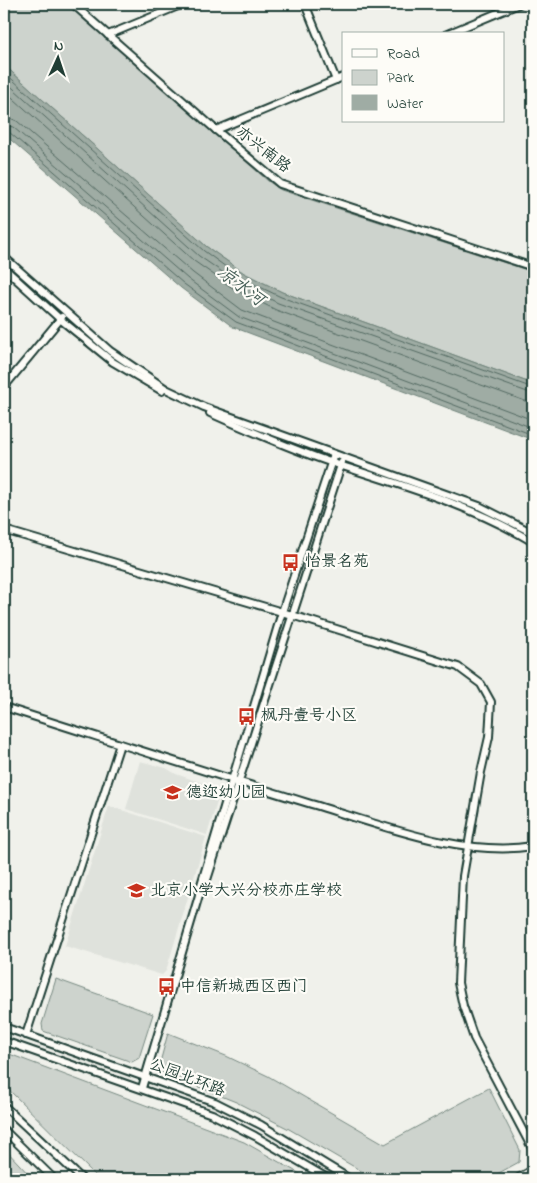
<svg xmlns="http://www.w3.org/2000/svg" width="537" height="1183" font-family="'Indie Flower','LXGW WenKai TC',sans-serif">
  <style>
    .built { fill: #dfe2dc }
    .green { fill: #cdd3cd; stroke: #768880 }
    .water { fill: #9faca4; stroke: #6c8077 }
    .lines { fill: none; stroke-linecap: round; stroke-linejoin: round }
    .shore { stroke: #526961; stroke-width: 1 }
    .river { stroke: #9faca4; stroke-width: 10 }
    .minor-casing { stroke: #1f3d34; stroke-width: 10 }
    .major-casing { stroke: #1f3d34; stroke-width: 12 }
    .minor { stroke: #fdfcf7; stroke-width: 6 }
    .major { stroke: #fdfcf7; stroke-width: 9 }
    .labels { text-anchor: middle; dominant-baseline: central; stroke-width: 4.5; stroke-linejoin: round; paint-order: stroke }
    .street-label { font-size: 16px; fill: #1f3d34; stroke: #fdfcf7 }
    .poi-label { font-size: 16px; fill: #1f3d34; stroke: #fdfcf7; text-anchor: start }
    .water-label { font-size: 18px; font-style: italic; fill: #455e56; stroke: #fdfcf7 }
  </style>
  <rect width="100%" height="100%" fill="#f0f1eb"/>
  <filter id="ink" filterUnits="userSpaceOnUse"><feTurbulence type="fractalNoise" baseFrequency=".02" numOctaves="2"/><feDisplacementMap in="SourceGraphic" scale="10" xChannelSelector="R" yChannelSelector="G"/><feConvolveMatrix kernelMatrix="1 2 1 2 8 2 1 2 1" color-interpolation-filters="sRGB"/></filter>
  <g filter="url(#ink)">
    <!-- built -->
    <g class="built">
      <path d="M140,761l26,7 10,6 35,12 7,13 -11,36 -81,-26z"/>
      <path d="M109,806l97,31 -40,134 -4,4 -97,-29z"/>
    </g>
    <!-- green -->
    <g class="green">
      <path d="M4,4h64l200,177 13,9 252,82v112l-251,-92 -38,-19 -37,-26 -203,-182z"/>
      <path d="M56,979l97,35 -14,44 -7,4 -89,-31 -1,-7z"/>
      <path d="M168,1033l58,23 42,20 117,68 104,-56 31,62 -1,12 -31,17h-113l-86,-50 -53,-27 -75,-30 -2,-6z"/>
      <path d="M4,1052l240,90 65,37h-210l-95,-94z"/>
      <path d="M4,1148l29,31h-29z"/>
    </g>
    <!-- water -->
    <path class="water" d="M4,65l203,182 37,26 38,19 251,92v56l-300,-113 -52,-39 -177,-154z"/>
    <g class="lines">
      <!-- shore -->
      <g class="shore">
        <path d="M4,72l200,179 37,27 40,19 252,91"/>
        <path d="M4,80l195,176 39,27 40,20 255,91"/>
        <path d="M4,90l190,171 40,28 42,21 249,91 8,1"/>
        <path d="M4,117l6,1 7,3 176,152 49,37 291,110"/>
        <path d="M4,125l9,2 175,152 51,38 294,111"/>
        <path d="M4,131l5,1 175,152 52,38 297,113"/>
      </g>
      <!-- river -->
      <path class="river" d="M129,1179h2"/>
      <defs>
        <g id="minor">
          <path d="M73,4l143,126 64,54 253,83"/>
          <path d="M305,4l31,76"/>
          <path d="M447,34l72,-30"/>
          <path d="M108,35l75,-31"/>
          <path d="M216,130l127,-53"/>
          <path d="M4,257l106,94 56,38 38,18 275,99 54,27"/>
          <path d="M4,268l56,51 53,43 49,29"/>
          <path d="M4,387l58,-70"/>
          <path d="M210,413c40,18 81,36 123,50 68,22 139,42 200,79"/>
          <path d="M4,530l278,82 176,55 23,17 10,18 -2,35 -8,35 -18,104 -5,107 5,23 11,32 59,112"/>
          <path d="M4,707c101,32 202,65 304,96 68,20 154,55 225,43"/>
          <path d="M199,895l5,-6 138,-427"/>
          <path d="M4,1027l211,75 46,23 89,54"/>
          <path d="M26,1035l94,-291"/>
          <path d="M4,1041l208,73 43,22 74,43"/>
          <path d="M142,1088l57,-193 1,-7 82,-276 52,-158"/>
          <path d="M4,1106l78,73"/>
          <path d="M4,1130l50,49"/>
        </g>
        <path id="major" d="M519,1179l14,-8"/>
      </defs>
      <!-- minor casing -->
      <use href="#minor" class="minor-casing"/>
      <!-- major casing -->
      <use href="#major" class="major-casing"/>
      <!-- minor -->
      <use href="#minor" class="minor"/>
      <!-- major -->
      <use href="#major" class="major"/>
    </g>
  </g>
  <!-- icons -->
  <defs>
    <symbol id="bus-bare" viewBox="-9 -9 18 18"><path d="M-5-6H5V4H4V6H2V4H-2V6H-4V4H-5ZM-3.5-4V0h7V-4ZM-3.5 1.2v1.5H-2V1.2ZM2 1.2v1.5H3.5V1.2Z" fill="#c8321e" stroke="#fdfcf7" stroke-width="2.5" paint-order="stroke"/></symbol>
    <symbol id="school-bare" viewBox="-9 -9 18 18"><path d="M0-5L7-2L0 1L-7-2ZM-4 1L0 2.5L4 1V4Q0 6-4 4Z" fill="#c8321e" stroke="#fdfcf7" stroke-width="2.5" paint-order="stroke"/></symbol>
  </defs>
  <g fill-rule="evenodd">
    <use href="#bus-bare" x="278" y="550" width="25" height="25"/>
    <use href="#bus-bare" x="234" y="704" width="25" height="25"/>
    <use href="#school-bare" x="160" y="780" width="25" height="25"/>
    <use href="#school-bare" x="124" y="878" width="25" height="25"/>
    <use href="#bus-bare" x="154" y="974" width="25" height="25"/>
  </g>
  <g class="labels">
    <!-- street labels -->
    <g class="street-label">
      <text transform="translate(263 150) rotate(38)">亦兴南路</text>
      <text transform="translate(187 1078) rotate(21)">公园北环路</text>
    </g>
    <!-- poi labels -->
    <g class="poi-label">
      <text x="305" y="562">怡景名苑</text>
      <text x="261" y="716">枫丹壹号小区</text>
      <text x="186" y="793">德迩幼儿园</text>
      <text x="150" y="891">北京小学大兴分校亦庄学校</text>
      <text x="180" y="987">中信新城西区西门</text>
    </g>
    <!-- water labels -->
    <g class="water-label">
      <text transform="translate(240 287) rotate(37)">凉水河</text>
    </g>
  </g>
  <!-- margin -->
  <rect width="537" height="1183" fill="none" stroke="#fdfcf7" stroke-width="20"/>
  <rect x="10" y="10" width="517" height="1163" fill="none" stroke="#1f3d34" stroke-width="2" filter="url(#ink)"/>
  <!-- legend -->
  <rect x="342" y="32" width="162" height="90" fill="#fdfcf7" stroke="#a4b0a9"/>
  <rect x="352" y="49" width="25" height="8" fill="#fdfcf7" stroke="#a4b0a9"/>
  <text x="387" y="58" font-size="15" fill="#1f3d34">Road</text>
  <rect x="352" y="70" width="25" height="15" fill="#cdd3cd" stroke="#a4b0a9"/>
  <text x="387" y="82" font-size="15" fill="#1f3d34">Park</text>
  <rect x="352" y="95" width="25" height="15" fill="#9faca4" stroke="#a4b0a9"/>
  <text x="387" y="108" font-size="15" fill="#1f3d34">Water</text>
  <!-- north arrow -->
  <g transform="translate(58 58) rotate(3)" stroke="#fdfcf7" stroke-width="4" paint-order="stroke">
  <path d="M0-4L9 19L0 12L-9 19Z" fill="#1f3d34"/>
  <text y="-8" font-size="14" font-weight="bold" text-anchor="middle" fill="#1f3d34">N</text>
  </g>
</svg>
